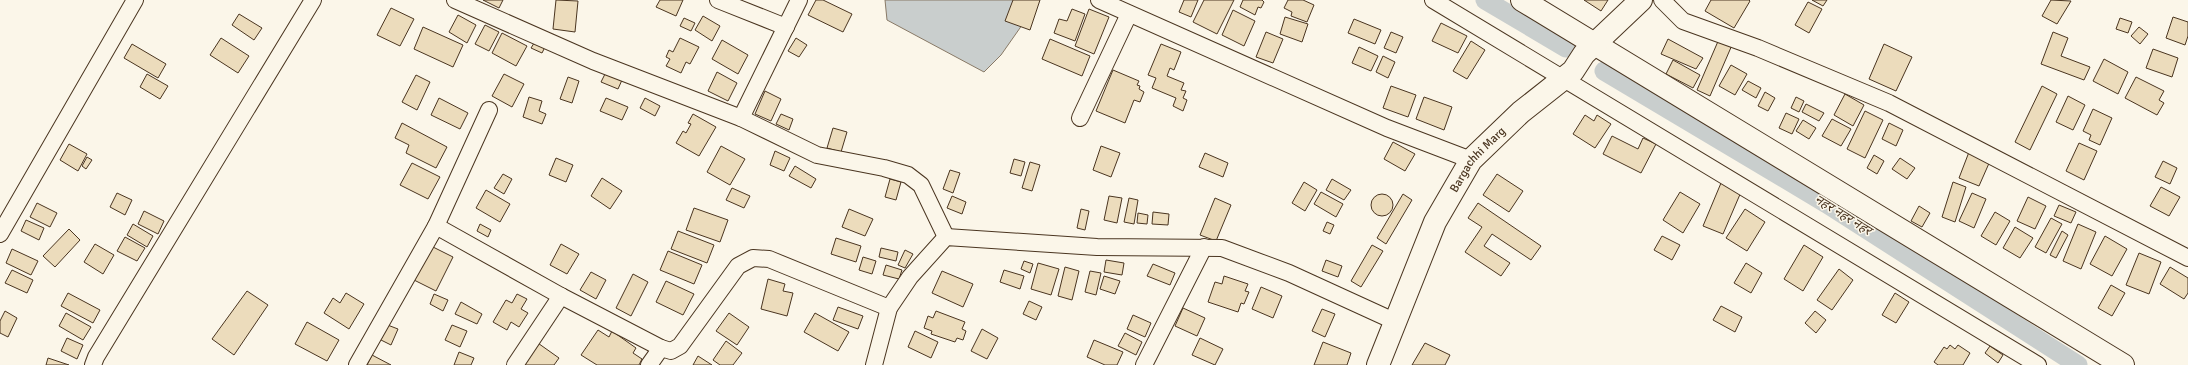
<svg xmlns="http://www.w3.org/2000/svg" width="2188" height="365" font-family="Signika,'Noto Sans Devanagari',sans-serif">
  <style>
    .water { fill: #c9cecd; stroke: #887966 }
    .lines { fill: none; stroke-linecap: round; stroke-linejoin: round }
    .canal { stroke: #c9cecd; stroke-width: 19 }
    .building { fill: #ecdcbc; stroke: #4a3520 }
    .street-casing { stroke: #4a3520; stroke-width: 18 }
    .secondary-casing { stroke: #4a3520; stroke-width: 24 }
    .street { stroke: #fbf6e9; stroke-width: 16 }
    .secondary { stroke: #fbf6e9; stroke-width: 22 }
    .labels { text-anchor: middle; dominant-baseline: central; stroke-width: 3; stroke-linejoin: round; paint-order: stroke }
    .street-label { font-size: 12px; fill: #4a3520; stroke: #fbf6e9 }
    .water-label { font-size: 13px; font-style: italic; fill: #4a3520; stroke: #fbf6e9 }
  </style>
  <rect width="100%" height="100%" fill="#fbf6e9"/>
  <!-- water -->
  <path class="water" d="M885,0h139l3,18 -26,37 -17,17 -97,-52z"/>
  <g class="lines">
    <!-- canal -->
    <g class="canal">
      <path d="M1485,0l81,48"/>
      <path d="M1604,71l223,133 251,161"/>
    </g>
  </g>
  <!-- building -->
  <g class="building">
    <path d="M483,0h20l-4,8z"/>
    <path d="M556,0l22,1 -3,31 -22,-3z"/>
    <path d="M660,0h23l-7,16 -20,-9z"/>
    <path d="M816,0h7l29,14 -9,18 -35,-17z"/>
    <path d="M1013,0h27l-10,30 -25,-9z"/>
    <path d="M1184,0h14l-7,17 -12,-5z"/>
    <path d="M1204,0h30l-17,34 -24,-12z"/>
    <path d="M1243,0h19l2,2 -3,6 -3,-1 -3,8 -15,-8z"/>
    <path d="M1288,0h15l11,5 -7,17 -16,-6 1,-4 -8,-4z"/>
    <path d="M1584,0h24l-7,11z"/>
    <path d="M1711,0h38l1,1 -16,27 -29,-17z"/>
    <path d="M1812,0h15l-4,6z"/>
    <path d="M2051,0l20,1 -14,23 -15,-8z"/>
    <path d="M1808,2l14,7 -13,24 -14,-8z"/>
    <path d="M391,8l23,11 -14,27 -23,-11z"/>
    <path d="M1072,9l13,5 -10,27 -21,-8 5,-14 8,2z"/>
    <path d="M1089,9l20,8 -15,37 -19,-8z"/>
    <path d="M1233,10l22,11 -11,25 -22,-11z"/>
    <path d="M239,14l23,14 -8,12 -22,-15z"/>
    <path d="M458,15l18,10 -9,18 -18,-11z"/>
    <path d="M703,16l17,10 -8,15 -17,-11z"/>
    <path d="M1285,17l23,7 -6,18 -22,-8z"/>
    <path d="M2173,17l15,5v14l-3,9 -19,-7z"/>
    <path d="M684,18l11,5 -4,8 -11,-5z"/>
    <path d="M2120,18l12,4 -4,11 -12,-4z"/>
    <path d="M1354,19l27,11 -6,14 -27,-11z"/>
    <path d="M1441,23l26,13 -9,17 -26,-12z"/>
    <path d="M485,25l14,7 -10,19 -14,-7z"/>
    <path d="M423,27l40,18 -10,22 -39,-18z"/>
    <path d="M2139,27l9,7 -8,10 -9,-8z"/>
    <path d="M1266,32l17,7 -10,24 -17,-6z"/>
    <path d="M1391,32l12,5 -7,16 -12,-5z"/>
    <path d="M2053,32l15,6 -7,18 29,11 -6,13 -43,-16z"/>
    <path d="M502,33l25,13 -11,20 -24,-13z"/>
    <path d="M221,38l28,18 -11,17 -28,-18z"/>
    <path d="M680,38l19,9 -9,17 -4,-2 -5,11 -15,-7 4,-7 -4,-2 3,-7 4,2z"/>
    <path d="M796,38l11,7 -8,12 -11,-6z"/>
    <path d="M1050,39l40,17 -8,20 -40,-17z"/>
    <path d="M1668,39l35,19 -7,11 -35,-15z"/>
    <path d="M1719,39l13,6 -22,51 -13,-6z"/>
    <path d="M536,40l10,5 -4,8 -11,-5z"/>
    <path d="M722,40l26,15 -10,19 -26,-15z"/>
    <path d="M1471,41l14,9 -18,29 -14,-8z"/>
    <path d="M132,44l34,20 -8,14 -34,-20z"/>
    <path d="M1161,44l20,8 -7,18 -4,-2 -3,8 17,7 -3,7 5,1 -3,7 4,2 -4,11 -10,-5 3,-8 -24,-10 4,-10 -8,-3z"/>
    <path d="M1884,44l28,13 -16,34 -27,-12z"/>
    <path d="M1359,47l19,9 -7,15 -19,-8z"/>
    <path d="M2153,49l25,9 -6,19 -26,-9z"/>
    <path d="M1383,56l12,6 -7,16 -12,-6z"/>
    <path d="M2104,59l24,13 -10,22 -25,-13z"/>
    <path d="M1673,60l27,15 -7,13 -27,-14z"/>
    <path d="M1731,65l16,9 -12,21 -16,-9z"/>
    <path d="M1113,70l26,11 -2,4 3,1 -1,3 5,3 -4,10 -6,-2 -9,23 -29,-12z"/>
    <path d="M606,72l16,8 -4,9 -17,-7z"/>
    <path d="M717,72l20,11 -9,18 -20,-10z"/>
    <path d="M147,74l21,12 -8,13 -20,-12z"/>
    <path d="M504,74l20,10 -12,23 -20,-11z"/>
    <path d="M416,75l14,7 -13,28 -15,-8z"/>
    <path d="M568,77l11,4 -7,22 -12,-4z"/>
    <path d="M2136,77l28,14 -5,9 5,3 -7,12 -32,-17z"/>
    <path d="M1748,81l13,7 -5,10 -14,-8z"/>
    <path d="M1391,86l25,9 -8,22 -25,-9z"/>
    <path d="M2042,86l15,8 -27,56 -15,-8z"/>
    <path d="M765,91l16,8 -10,22 -16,-7z"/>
    <path d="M1765,92l10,6 -7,13 -10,-5z"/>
    <path d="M1845,94l19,11 -11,21 -19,-11z"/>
    <path d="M2068,96l17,9 -12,25 -17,-8z"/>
    <path d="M529,97l13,4 -3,10 7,3 -4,10 -19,-7z"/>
    <path d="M1424,97l28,10 -8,23 -28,-11z"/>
    <path d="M1796,97l8,4 -5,11 -8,-4z"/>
    <path d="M439,98l29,15 -8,16 -29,-14z"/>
    <path d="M606,98l22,9 -6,13 -22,-9z"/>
    <path d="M645,98l15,8 -5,10 -15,-8z"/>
    <path d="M1806,104l18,9 -5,8 -17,-9z"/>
    <path d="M2093,109l19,9 -12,27 -11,-5 2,-5 -8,-4z"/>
    <path d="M1865,111l18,9 -18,38 -18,-9z"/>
    <path d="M1786,113l13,6 -7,15 -13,-6z"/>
    <path d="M693,114l23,13 -17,29 -23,-13 7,-12 3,2 5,-9 -3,-1z"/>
    <path d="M781,114l12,5 -4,11 -13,-6z"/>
    <path d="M1585,115l9,6 3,-6 14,9 -16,24 -22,-14z"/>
    <path d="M1832,119l19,10 -10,17 -19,-10z"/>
    <path d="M1803,120l13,8 -7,11 -13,-8z"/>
    <path d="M402,123l45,24 -11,21 -30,-15 3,-8 -14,-7z"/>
    <path d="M1889,123l14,7 -7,16 -14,-7z"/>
    <path d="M833,128l14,4 -6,20 -14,-4z"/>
    <path d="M1612,136l26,13 5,-11 13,6 -15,29 -38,-19z"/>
    <path d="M1393,142l22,12 -10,17 -21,-12z"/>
    <path d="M2079,143l18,8 -13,29 -18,-9z"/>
    <path d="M69,144l18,10 -9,17 -18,-11z"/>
    <path d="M721,146l24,13 -15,26 -23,-13z"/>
    <path d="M1101,146l19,7 -9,24 -18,-7z"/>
    <path d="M775,151l15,7 -6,13 -14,-6z"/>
    <path d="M1969,152l21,9 -11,25 -20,-8z"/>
    <path d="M1205,153l23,10 -5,14 -24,-10z"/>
    <path d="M1874,155l10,6 -7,13 -10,-6z"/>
    <path d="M87,157l5,3 -6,9 -4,-3z"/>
    <path d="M556,158l17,7 -7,17 -17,-7z"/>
    <path d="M1900,158l15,10 -8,11 -15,-10z"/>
    <path d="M1014,159l11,3 -4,14 -11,-3z"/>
    <path d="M2163,161l14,7 -7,16 -15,-7z"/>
    <path d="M1030,162l10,3 -8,26 -10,-3z"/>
    <path d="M412,163l28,14 -12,22 -28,-14z"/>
    <path d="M795,166l21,13 -5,9 -22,-12z"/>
    <path d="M950,170l10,3 -7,20 -10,-4z"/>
    <path d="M503,174l9,5 -8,15 -10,-6z"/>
    <path d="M1497,174l26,17 -14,21 -26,-17z"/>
    <path d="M602,178l20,13 -12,18 -19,-13z"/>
    <path d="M890,179l11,3 -5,18 -11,-3z"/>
    <path d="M1332,179l19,11 -7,10 -18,-10z"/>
    <path d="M1304,182l13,8 -12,21 -13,-8z"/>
    <path d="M1953,182l13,5 -11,35 -13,-5z"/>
    <path d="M1721,183l20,9 -18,42 -20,-8z"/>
    <path d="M2161,187l19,10 -11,19 -19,-10z"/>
    <path d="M732,188l18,8 -6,12 -18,-8z"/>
    <path d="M486,190l24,14 -10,18 -24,-14z"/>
    <path d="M1321,192l22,12 -7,13 -22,-13z"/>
    <path d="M1680,192l20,12 -17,29 -20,-13z"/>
    <path d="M117,193l15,7 -7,15 -15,-8z"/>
    <path d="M1972,193l14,6 -12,29 -15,-7z"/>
    <path d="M1403,194l9,6 -26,44 -9,-6z"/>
    <circle cx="1382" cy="205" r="11"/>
    <path d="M952,196l14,6 -4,12 -15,-6z"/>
    <path d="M1109,196l13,2 -5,25 -13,-3z"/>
    <path d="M2028,197l18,9 -11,23 -18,-8z"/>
    <path d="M1129,198l9,2 -4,24 -10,-2z"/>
    <path d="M1215,198l16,7 -15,36 -16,-6z"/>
    <path d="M37,203l20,10 -7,14 -20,-10z"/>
    <path d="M1478,203l63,43 -10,14 -39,-26 -8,12 26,17 -9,13 -36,-24 17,-25 -14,-9z"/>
    <path d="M2059,205l17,7 -5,11 -17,-7z"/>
    <path d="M1919,206l11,7 -8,14 -11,-6z"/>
    <path d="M694,208l34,12 -8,22 -34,-12z"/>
    <path d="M849,209l24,10 -8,17 -23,-9z"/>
    <path d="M1081,209l8,2 -4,19 -8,-2z"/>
    <path d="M1745,209l20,13 -18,29 -21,-13z"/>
    <path d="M144,211l20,10 -6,13 -20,-10z"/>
    <path d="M1153,212l16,2 -1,11 -16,-1z"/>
    <path d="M1995,212l15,9 -14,24 -15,-9z"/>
    <path d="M1138,213l10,2 -1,9 -10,-1z"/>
    <path d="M2051,218l11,6 -16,29 -11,-6z"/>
    <path d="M26,220l18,8 -5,12 -18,-9z"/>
    <path d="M1327,222l7,3 -4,9 -7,-3z"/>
    <path d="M133,224l20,12 -6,11 -20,-12z"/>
    <path d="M480,224l11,6 -3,7 -11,-6z"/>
    <path d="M2078,224l18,8 -15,37 -18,-8z"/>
    <path d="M2015,227l18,11 -13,20 -17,-10z"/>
    <path d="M69,229l11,11 -25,27 -12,-11z"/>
    <path d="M678,231l36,14 -7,18 -36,-14z"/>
    <path d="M2062,231l6,4 -12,23 -6,-3z"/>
    <path d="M1662,236l18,9 -8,15 -18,-10z"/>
    <path d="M2105,236l22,13 -15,27 -22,-12z"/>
    <path d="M125,237l20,11 -8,13 -20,-10z"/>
    <path d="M836,238l25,8 -5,16 -25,-8z"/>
    <path d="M95,244l19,11 -11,19 -19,-12z"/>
    <path d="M427,244l26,13 -17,34 -26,-13z"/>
    <path d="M561,244l18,10 -12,20 -17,-9z"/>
    <path d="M1372,245l11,6 -22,36 -10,-6z"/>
    <path d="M1804,245l19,12 -20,34 -19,-12z"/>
    <path d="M881,248l17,4 -2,9 -17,-4z"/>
    <path d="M12,249l26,12 -7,14 -25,-12z"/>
    <path d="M905,250l8,4 -8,14 -7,-3z"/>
    <path d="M668,251l34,14 -8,19 -34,-14z"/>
    <path d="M2139,253l22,9 -12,32 -23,-9z"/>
    <path d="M863,257l13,4 -4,13 -13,-4z"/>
    <path d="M1106,260l18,3 -2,12 -18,-3z"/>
    <path d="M1326,260l16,6 -4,11 -16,-6z"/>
    <path d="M1024,261l9,3 -3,9 -9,-4z"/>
    <path d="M1038,263l21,6 -8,26 -20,-6z"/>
    <path d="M1746,263l16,10 -11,20 -17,-10z"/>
    <path d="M1153,264l22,9 -5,12 -23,-9z"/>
    <path d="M886,265l16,5 -3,9 -16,-4z"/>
    <path d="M1065,267l14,4 -7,29 -14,-4z"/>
    <path d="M2170,267l18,11v15l-4,6 -24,-15z"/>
    <path d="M1839,269l14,11 -21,30 -15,-10z"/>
    <path d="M12,270l21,10 -6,13 -22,-10z"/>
    <path d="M1004,270l20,6 -4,13 -20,-7z"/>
    <path d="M942,271l31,13 -10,23 -31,-14z"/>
    <path d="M1090,271l11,2 -5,22 -11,-3z"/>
    <path d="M591,272l15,8 -10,19 -16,-9z"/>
    <path d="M633,274l15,8 -17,34 -15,-8z"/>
    <path d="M1104,276l16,5 -5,13 -15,-5z"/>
    <path d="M1224,276l24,8 -3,7 4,1 -5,12 -3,-1 -3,9 -30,-10 7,-20 7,2z"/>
    <path d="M768,279l17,5 -2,7 10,2 -6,23 -26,-7z"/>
    <path d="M666,281l28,13 -11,21 -27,-13z"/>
    <path d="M2111,285l14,8 -13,23 -14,-8z"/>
    <path d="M1261,287l21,9 -9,22 -21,-9z"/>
    <path d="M247,291l21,14 -34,50 -22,-16z"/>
    <path d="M68,293l32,17 -7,13 -32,-17z"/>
    <path d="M346,293l18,11 -15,25 -25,-16 9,-15 7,5z"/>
    <path d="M1895,293l14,9 -13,21 -14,-8z"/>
    <path d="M434,294l14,6 -5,11 -13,-7z"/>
    <path d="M517,294l10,5 -6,10 7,4 -9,14 -8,-5 -4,8 -14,-8 13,-22 6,3z"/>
    <path d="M1029,301l13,6 -6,13 -13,-6z"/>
    <path d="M461,302l21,12 -5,10 -22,-10z"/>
    <path d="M1721,306l21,11 -7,15 -22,-12z"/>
    <path d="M838,307l25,9 -5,13 -25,-9z"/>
    <path d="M1183,308l22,10 -8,18 -22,-10z"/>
    <path d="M1322,309l13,5 -10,23 -13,-6z"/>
    <path d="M5,311l12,7 -9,19 -8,-4v-12z"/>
    <path d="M936,311l29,11 -3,7 4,2 -3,9 -6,-2 -2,4 -24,-8 1,-3 -8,-3 4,-12 5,2z"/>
    <path d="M1815,311l11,9 -10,13 -11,-10z"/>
    <path d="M66,313l25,14 -8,13 -24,-14z"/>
    <path d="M729,313l20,14 -12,18 -21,-14z"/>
    <path d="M815,313l34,19 -11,19 -34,-19z"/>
    <path d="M1133,315l18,8 -6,14 -18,-8z"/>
    <path d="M307,322l32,18 -12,21 -32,-17z"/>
    <path d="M385,324l13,5 -7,16 -12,-6z"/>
    <path d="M452,325l15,6 -7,16 -15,-7z"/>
    <path d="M982,329l16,9 -11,21 -16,-8z"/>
    <path d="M598,330l11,7 3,-6 24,17 -3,5 9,6 -3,6h-42l-16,-10z"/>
    <path d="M915,331l23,11 -7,16 -23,-11z"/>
    <path d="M1125,333l17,9 -6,13 -18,-9z"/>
    <path d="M67,338l16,7 -6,14 -16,-8z"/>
    <path d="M1200,338l23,11 -8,16 -23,-10z"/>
    <path d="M1094,340l29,12 -6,13h-12l-18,-8z"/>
    <path d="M535,341l24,17 -5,7h-30z"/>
    <path d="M726,341l16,12 -9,12h-13l-7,-5z"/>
    <path d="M1323,342l28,11 -4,12h-33z"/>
    <path d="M1425,343l25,12 -5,10h-33z"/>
    <path d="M1950,345l5,4 3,-4 12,8 -7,12h-25l-4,-3 10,-15 3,2z"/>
    <path d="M1990,346l13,9 -5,8 -13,-10z"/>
    <path d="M459,352l15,6 -3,7h-17z"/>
    <path d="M372,355l19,10h-24z"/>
    <path d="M698,356l14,9h-19z"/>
    <path d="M48,358l21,7h-23z"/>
  </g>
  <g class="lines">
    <defs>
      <g id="street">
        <path d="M455,0l138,61 148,57 76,37 67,13 24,7 13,10 25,52"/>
        <path d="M718,0l68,27"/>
        <path d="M1099,0l288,128 84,32"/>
        <path d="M1433,0l605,365"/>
        <path d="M1662,0l21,21 75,27 131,55 299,155"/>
        <path d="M741,118l58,-118"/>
        <path d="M1080,118l49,-104"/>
        <path d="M436,226l125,70 100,52 10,3 9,-5 58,-80 15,-8 16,1 120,49"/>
        <path d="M0,234l135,-234"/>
        <path d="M93,365l3,-8 217,-357"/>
        <path d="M357,365l79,-139 53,-116"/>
        <path d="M515,365l46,-69"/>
        <path d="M649,365l12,-17"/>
        <path d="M874,365l15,-57 21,-31 36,-40 151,10 125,1 67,25 105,48"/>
        <path d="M1144,365l60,-118"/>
      </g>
      <g id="secondary">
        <path d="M1522,0l601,365"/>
        <path id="s1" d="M1378,365l57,-143 36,-62 50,-48 52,-41 11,-17 57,-54"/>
      </g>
    </defs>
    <!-- street casing -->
    <use href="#street" class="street-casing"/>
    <!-- secondary casing -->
    <use href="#secondary" class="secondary-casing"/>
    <!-- street -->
    <use href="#street" class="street"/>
    <!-- secondary -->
    <use href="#secondary" class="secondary"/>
  </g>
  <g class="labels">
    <!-- street labels -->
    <g class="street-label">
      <text stroke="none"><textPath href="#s1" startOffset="230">Bargachhi Marg</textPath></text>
    </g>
    <!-- water labels -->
    <g class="water-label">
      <text transform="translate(1843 215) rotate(32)">नहर नहर नहर</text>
    </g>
  </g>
</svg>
